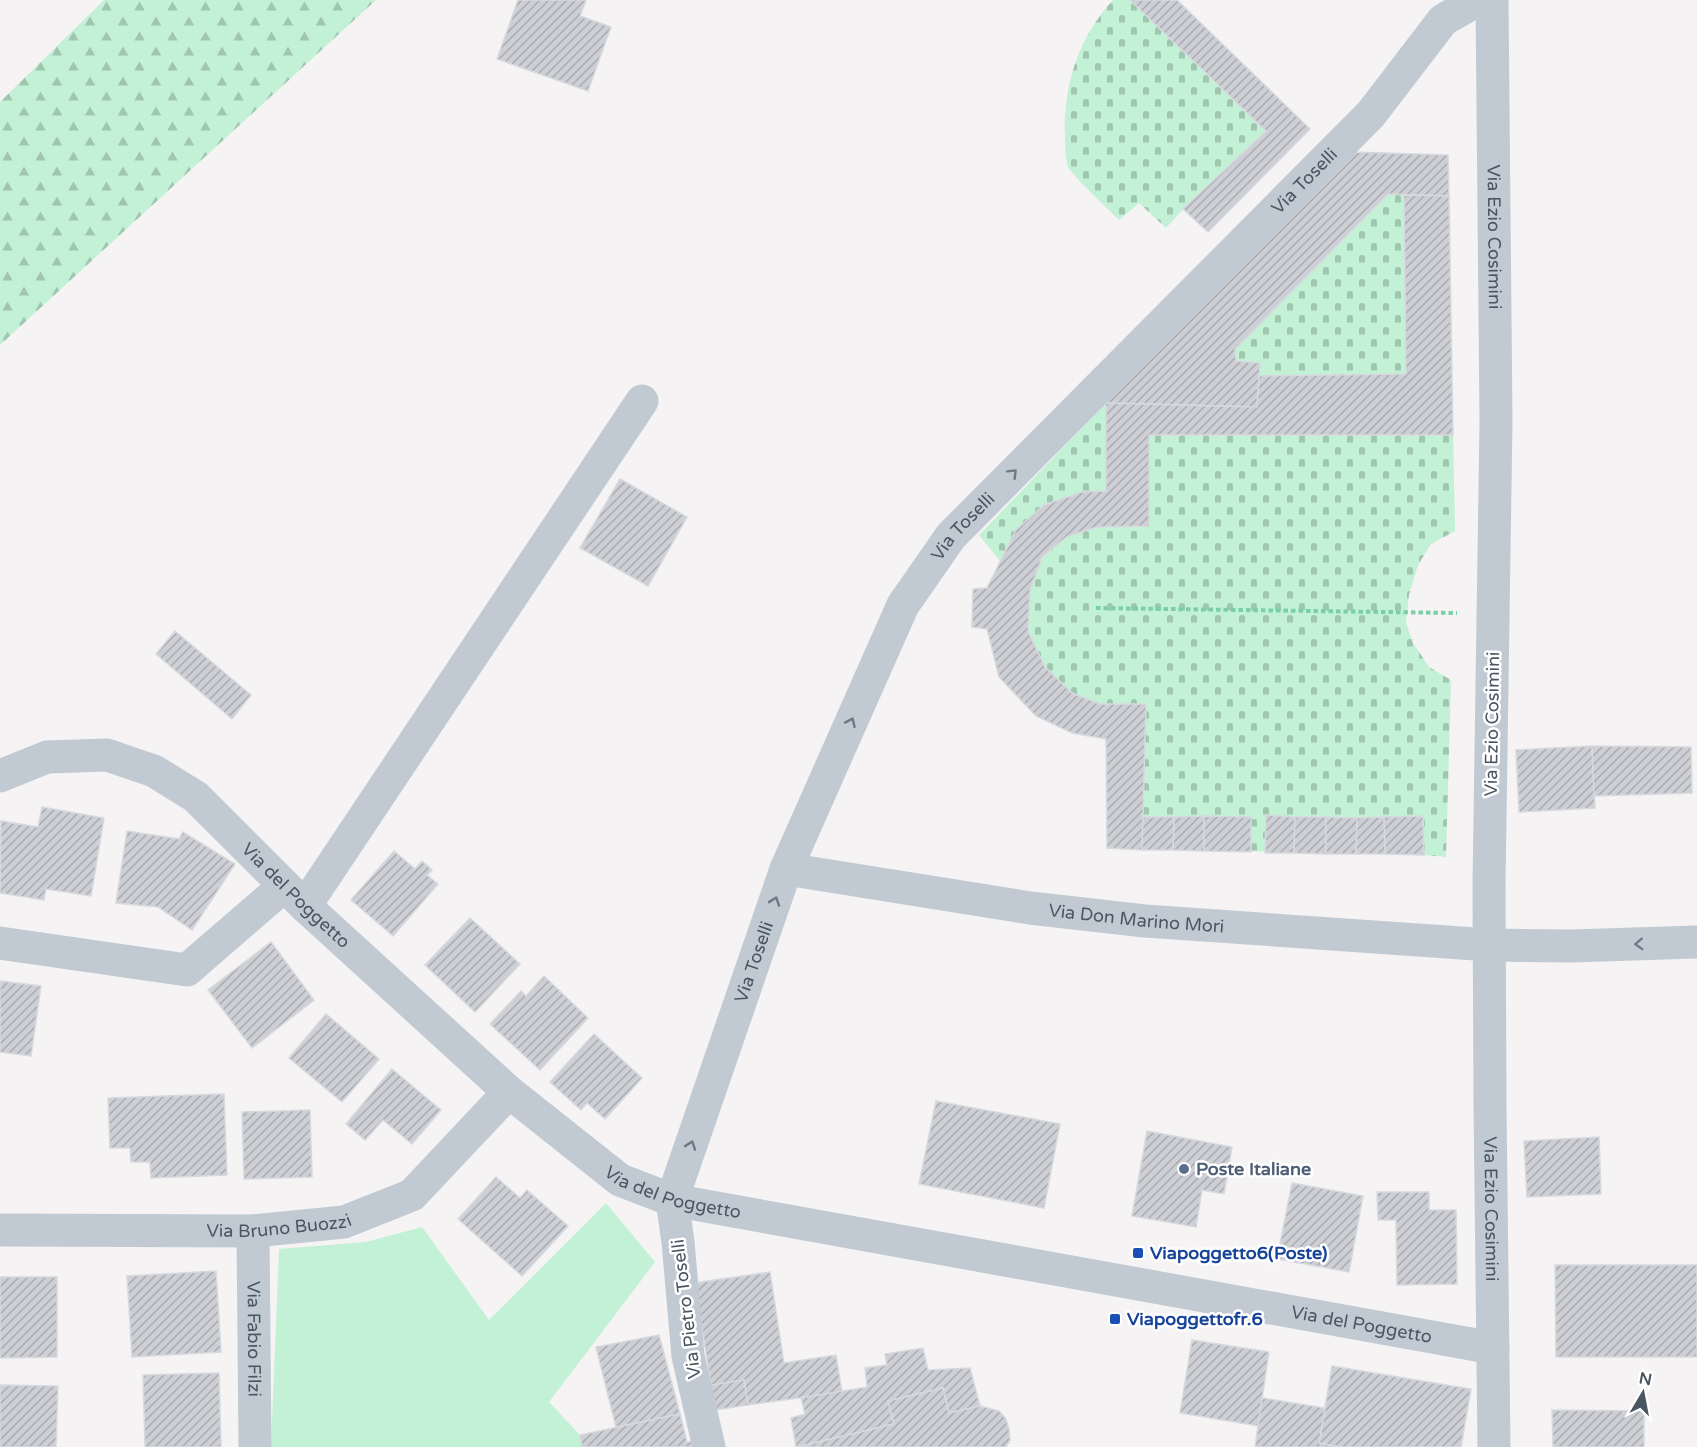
<svg xmlns="http://www.w3.org/2000/svg" width="1697" height="1447" font-family="'Varela Round',sans-serif">
  <style>
    .forest { fill: url(#forest-firs) }
    .cemetery { fill: url(#cemetery-stones) }
    .green { fill: #c3f1d5 }
    .building { fill: url(#building-hatch); stroke: #d7d9de; stroke-width: 1.5 }
    .lines { fill: none; stroke-linecap: round; stroke-linejoin: round }
    .path { stroke: #7ad0a6; stroke-width: 4; stroke-dasharray: 4.5 3; stroke-linecap: butt }
    .minor { stroke: #c1cad2; stroke-width: 33 }
    .oneway { stroke: #6e7983 }
    .service-dot { fill: #5c6f8a; stroke: #fff; stroke-width: 2 }
    .transit-dot { fill: #1a4fb4; stroke: #fff; stroke-width: 2 }
    .labels { text-anchor: middle; dominant-baseline: central; stroke-width: 5; stroke-linejoin: round; paint-order: stroke }
    .street-label { font-size: 18px; fill: #4a5661; stroke: #fff }
    .service-label { font-size: 18px; font-weight: bold; fill: #4e5e75; stroke: #fff; text-anchor: start }
    .transit-label { font-size: 18px; font-weight: bold; fill: #164399; stroke: #fff; text-anchor: start }
  </style>
  <defs>
    <pattern id="forest-firs" width="22" height="20" patternUnits="userSpaceOnUse" patternTransform="scale(1.5)"><rect width="22" height="20" fill="#c3f1d5"/><path d="M5 1l3.5 6h-7zM16 11l3.5 6h-7z" fill="#a0c6b0"/></pattern>
    <pattern id="cemetery-stones" width="16" height="16" patternUnits="userSpaceOnUse" patternTransform="scale(1.5)"><rect width="16" height="16" fill="#c3f1d5"/><path d="M2 7V4a2 2 0 0 1 4 0v3zM10 15v-3a2 2 0 0 1 4 0v3z" fill="#a0c6b0"/></pattern>
    <pattern id="building-hatch" width="6" height="6" patternUnits="userSpaceOnUse" patternTransform="scale(1.5)"><rect width="6" height="6" fill="#cdcfd5"/><path d="M-1 1l2-2M0 6l6-6M5 7l2-2" fill="none" stroke="#a8abb0"/></pattern>
  </defs>
  <rect width="100%" height="100%" fill="#f5f3f3"/>
  <!-- forest -->
  <path class="forest" d="M104,0h272l-376,345v-243z"/>
  <!-- cemetery -->
  <g class="cemetery">
    <path d="M1113,0h64l133,129 -102,103 -25,-23 -17,19 -27,-25 -20,17c-9,-9 -47,-45 -51,-53 -3,-9 -3,-23 -3,-32 -2,-50 14,-98 48,-135z"/>
    <path d="M1352,152l96,3 7,376 -24,13 -13,21 -9,30 -3,28 7,20 16,24 22,13 -5,177 -22,-2 -317,-7 -1,-109 -34,-6 -36,-17 -37,-39 -12,-48 -15,-2 1,-38 14,-1 14,-26 -22,-27 127,-132z"/>
  </g>
  <!-- green -->
  <path class="green" d="M606,1203l49,59 -106,140 31,33 2,12h-311l8,-198 87,-7 56,-15 67,93z"/>
  <!-- building -->
  <g class="building">
    <path d="M518,0h68l-6,16 31,11 -23,64 -91,-32z"/>
    <path d="M1130,0h47l133,129 -102,103 -25,-23 83,-78z"/>
    <path d="M1352,152l96,3 1,41 -61,-2 -153,155 1,12 24,2 -3,44 -151,-4z"/>
    <path d="M1404,195l45,1 4,239h-304v91l-52,1 -29,9 -26,21 -12,34 -2,40 17,36 27,26 28,11h46l-4,146 -35,-2 -1,-109 -34,-6 -36,-17 -37,-39 -12,-48 -15,-2 1,-38 14,-1 29,-58 28,-25 38,-13 24,-1v-88l151,4 2,-31 147,-2z"/>
    <path d="M620,479l67,38 -39,69 -68,-38z"/>
    <path d="M175,631l76,64 -19,24 -76,-65z"/>
    <path d="M1592,746l3,62 -76,4 -3,-62z"/>
    <path d="M1592,746l99,1 1,46 -98,3z"/>
    <path d="M42,807l62,11 -13,78 -45,-7 -2,11 -44,-7 1,-72 37,6z"/>
    <path d="M1266,815l29,2 -1,36h-29z"/>
    <path d="M1204,816v35l-31,-1 1,-33z"/>
    <path d="M1204,816l47,1v35l-47,-1z"/>
    <path d="M1423,816l1,39 -39,-1 -1,-37z"/>
    <path d="M1143,817h31l-1,33h-31z"/>
    <path d="M1295,817h31v37l-32,-1z"/>
    <path d="M1326,817l31,1 -1,36h-30z"/>
    <path d="M1384,817l1,37h-29l1,-36z"/>
    <path d="M127,831l52,8 4,-7 52,32 -43,66 -34,-23 -42,-4z"/>
    <path d="M394,851l21,18 7,-8 10,9 -5,5 11,9 -45,52 -42,-36z"/>
    <path d="M470,918l50,46 -45,48 -50,-47z"/>
    <path d="M271,942l43,58 -62,48 -44,-58z"/>
    <path d="M544,976l44,42 -48,52 -50,-46 31,-33 5,5z"/>
    <path d="M0,981l41,5 -10,70 -31,-4z"/>
    <path d="M326,1014l53,45 -37,43 -53,-44z"/>
    <path d="M594,1034l48,44 -37,41 -18,-16 -6,7 -31,-28z"/>
    <path d="M392,1069l49,41 -29,34 -29,-24 -18,20 -19,-16z"/>
    <path d="M224,1094l3,81 -76,3 -1,-16h-19l-1,-14h-20l-2,-50z"/>
    <path d="M936,1101l124,23 -16,84 -125,-24z"/>
    <path d="M310,1110l2,67 -68,2 -2,-67z"/>
    <path d="M1147,1131l85,16 -8,47 -22,-4 -6,37 -64,-11z"/>
    <path d="M1599,1137l2,57 -74,3 -3,-56z"/>
    <path d="M496,1177l24,21 7,-8 41,36 -46,50 -64,-57z"/>
    <path d="M1292,1183l71,13 -14,76 -72,-13z"/>
    <path d="M1377,1192h52v18h27l1,74 -60,1 -1,-65h-18z"/>
    <path d="M1555,1265h142v92h-141z"/>
    <path d="M216,1271l5,81 -89,5 -5,-81z"/>
    <path d="M770,1272l14,91 52,-8 6,37 -94,13 -4,-25 -33,5 -16,-102z"/>
    <path d="M0,1277h57v80l-57,1z"/>
    <path d="M659,1335l21,79 -64,13 -20,-80z"/>
    <path d="M1192,1340l77,12 -11,74 -78,-13z"/>
    <path d="M923,1348l5,22 42,-2 10,38 -31,7 -6,-25 -55,13 6,23 -98,23 -5,-29 14,-4 -4,-16 66,-11 -2,-19 22,-3 -2,-11z"/>
    <path d="M1332,1366l139,23 -10,58h-120l-22,-4z"/>
    <path d="M219,1373l2,74h-76l-2,-72z"/>
    <path d="M744,1380l4,25 -32,5 -5,-25z"/>
    <path d="M0,1385l58,1 -2,61h-56z"/>
    <path d="M943,1388l6,25 31,-7 19,5 7,8 3,10 1,11 -4,7h-208l96,-23 -6,-23z"/>
    <path d="M1262,1398l63,10 -6,35 18,4h-82z"/>
    <path d="M1552,1410l92,1v36h-91z"/>
    <path d="M680,1414l7,28 14,-2 1,7h-120l-2,-12z"/>
  </g>
  <g class="lines">
    <!-- path -->
    <path class="path" d="M1096,608l361,5"/>
    <!-- minor -->
    <g class="minor">
      <path id="s1" d="M1492,0l4,421 -7,463 1,222 4,341"/>
      <path id="s2" d="M0,776l47,-19 60,-2 47,16 42,26 109,109 204,186 111,88 52,20 821,148"/>
      <path id="s3" d="M786,869l244,39 115,13 345,24 81,1 126,-4"/>
      <path d="M305,906l337,-505"/>
      <path d="M0,943l187,27 97,-84"/>
      <path id="s4" d="M0,1230l253,1 91,-9 68,-27 97,-103"/>
      <path id="s5" d="M253,1231l2,216"/>
      <path id="s6" d="M709,1447l-21,-91 -10,-114 -6,-42 114,-331 117,-264 48,-69 420,-422 72,-94 35,-20"/>
    </g>
  </g>
  <!-- one-way arrows -->
  <defs><path id="oneway-chevron" d="M-2-3.5L2.5 0L-2 3.5" fill="none" stroke-width="1.6" stroke-linecap="round" stroke-linejoin="round" transform="scale(1.5)"/></defs>
  <g class="oneway">
    <use href="#oneway-chevron" transform="translate(1013 473) rotate(-45)"/>
    <use href="#oneway-chevron" transform="translate(851 722) rotate(-66)"/>
    <use href="#oneway-chevron" transform="translate(775 901) rotate(-71)"/>
    <use href="#oneway-chevron" transform="translate(1639 944) rotate(178)"/>
    <use href="#oneway-chevron" transform="translate(691 1145) rotate(-71)"/>
  </g>
  <!-- markers -->
  <circle class="service-dot" cx="1184" cy="1169" r="6"/>
  <g class="transit-dot">
    <rect x="1132" y="1247" width="12" height="12" rx="3"/>
    <rect x="1109" y="1313" width="12" height="12" rx="3"/>
  </g>
  <g class="labels">
    <!-- street labels -->
    <g class="street-label">
      <text stroke="none"><textPath href="#s6" startOffset="1474">Via Toselli</textPath></text>
      <text stroke="none"><textPath href="#s1" startOffset="237">Via Ezio Cosimini</textPath></text>
      <text stroke="none"><textPath href="#s6" startOffset="988">Via Toselli</textPath></text>
      <text transform="translate(1492 724) rotate(-89)">Via Ezio Cosimini</text>
      <text stroke="none"><textPath href="#s2" startOffset="350">Via del Poggetto</textPath></text>
      <text stroke="none"><textPath href="#s3" startOffset="354">Via Don Marino Mori</textPath></text>
      <text stroke="none"><textPath href="#s6" startOffset="502">Via Toselli</textPath></text>
      <text stroke="none"><textPath href="#s2" startOffset="836">Via del Poggetto</textPath></text>
      <text stroke="none"><textPath href="#s1" startOffset="1209">Via Ezio Cosimini</textPath></text>
      <text stroke="none"><textPath href="#s4" startOffset="279">Via Bruno Buozzi</textPath></text>
      <text transform="translate(686 1309) rotate(-97)">Via Pietro Toselli</text>
      <text stroke="none"><textPath href="#s2" startOffset="1538">Via del Poggetto</textPath></text>
      <text stroke="none"><textPath href="#s5" startOffset="108">Via Fabio Filzi</textPath></text>
    </g>
    <!-- service labels -->
    <g class="service-label">
      <text x="1196" y="1169">Poste Italiane</text>
    </g>
    <!-- transit labels -->
    <g class="transit-label">
      <text x="1150" y="1253">Viapoggetto6(Poste)</text>
      <text x="1127" y="1319">Viapoggettofr.6</text>
    </g>
  </g>
  <!-- north arrow -->
  <g transform="translate(1643 1393) rotate(10)" stroke="#ffffff" stroke-width="4.5" paint-order="stroke">
  <path d="M0-4.5L10 22L0 15L-10 22Z" fill="#4a5661"/>
  <text y="-9" font-size="16" font-weight="bold" text-anchor="middle" fill="#4a5661">N</text>
  </g>
</svg>
